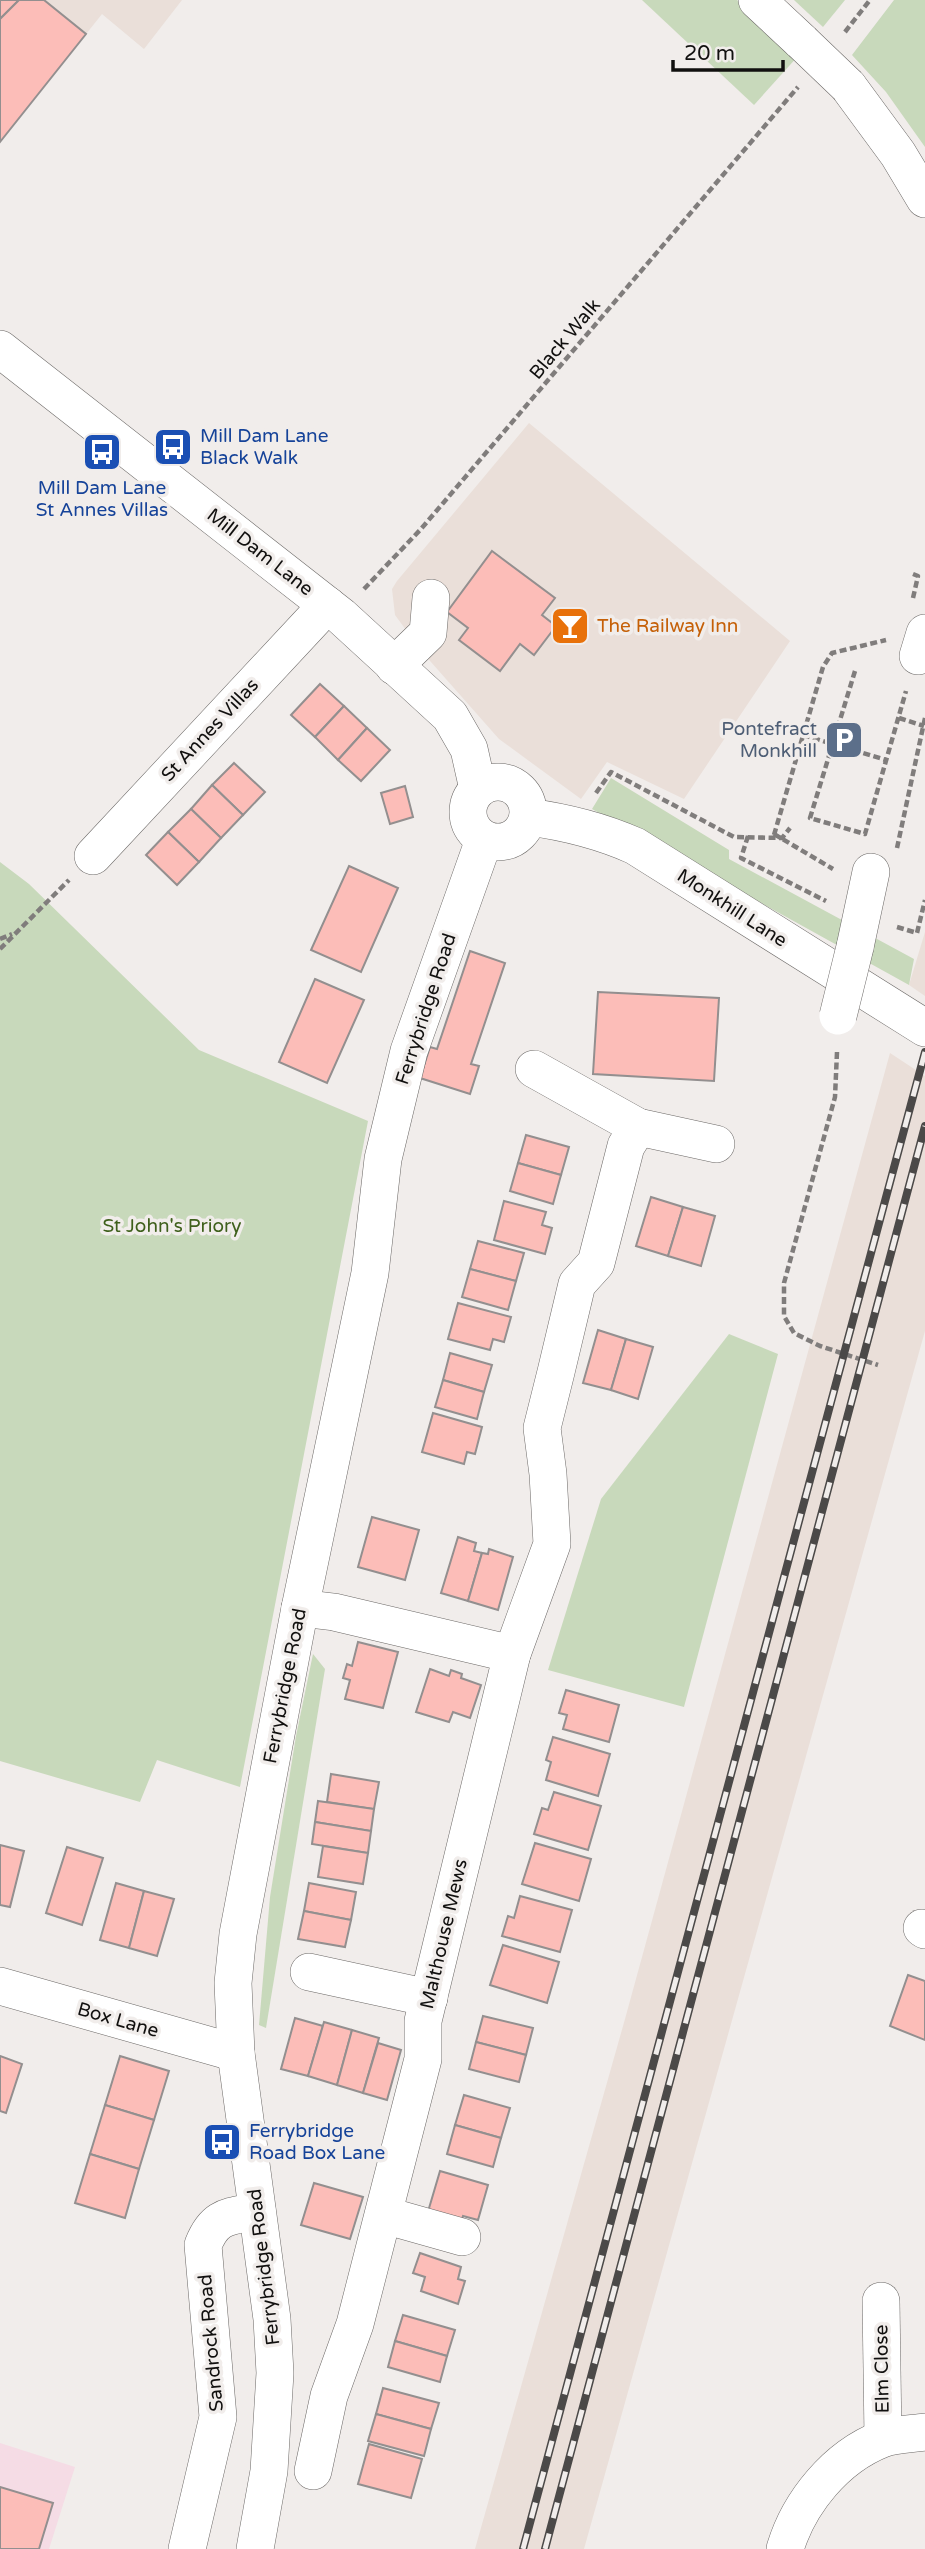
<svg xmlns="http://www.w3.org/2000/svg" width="925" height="2549" font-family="'Varela Round',sans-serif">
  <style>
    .built { fill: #eadfd9 }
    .industrial { fill: #f5dce5 }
    .green { fill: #c8d9bb }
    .building { fill: #fcbdb8; stroke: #938f8f; stroke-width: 2 }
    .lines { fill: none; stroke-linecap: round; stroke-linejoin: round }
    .minor-casing { stroke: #6c6967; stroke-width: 38 }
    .path { stroke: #807d7c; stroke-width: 4.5; stroke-dasharray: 7 3.5; stroke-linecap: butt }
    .minor { stroke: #fff; stroke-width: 37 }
    .rail-casing { stroke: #4b4948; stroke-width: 8 }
    .rail { stroke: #f1edeb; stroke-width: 5; stroke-dasharray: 16; stroke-linecap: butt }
    .minor-bridge-casing { stroke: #6c6967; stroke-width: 38; stroke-linecap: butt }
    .minor-bridge { stroke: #fff; stroke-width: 37 }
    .labels { text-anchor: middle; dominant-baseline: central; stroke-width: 7; stroke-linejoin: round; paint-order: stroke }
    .street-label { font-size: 19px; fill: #11100f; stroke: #f1edeb }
    .transit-label { font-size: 19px; fill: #164399; stroke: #f1edeb; text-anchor: start }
    .food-label { font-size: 19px; fill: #c56008; stroke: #f1edeb; text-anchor: start }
    .service-label { font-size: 19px; fill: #4e5e75; stroke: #f1edeb; text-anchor: end }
    .park-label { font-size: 19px; fill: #3f601c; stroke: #f1edeb }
  </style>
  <rect width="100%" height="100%" fill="#f1edeb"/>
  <!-- built -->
  <g class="built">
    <path d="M0,0h182l-38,49 -42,-35 -102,128z"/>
    <path d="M529,423l261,218 -106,158 -77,-37 -26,37 -82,-60 -76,-86 -28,-38 -3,-26 5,-8z"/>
    <path d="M925,932v64l-16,-11z"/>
    <path d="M890,1053l35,23v255l-341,1218h-109l150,-530z"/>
  </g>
  <!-- industrial -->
  <path class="industrial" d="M0,2443l75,24 -26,82h-49z"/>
  <!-- green -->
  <g class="green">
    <path d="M642,0h95l62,55 -45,50z"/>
    <path d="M794,0h51l-22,27z"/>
    <path d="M894,0h31v147l-39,-55 -34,-37z"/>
    <path d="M611,778l118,72v9l185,100 -5,26 -317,-176z"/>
    <path d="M0,862l29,22 170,166 169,71 -128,666 -83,-27 -17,42 -140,-41z"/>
    <path d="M729,1334l49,20 -94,353 -136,-37 53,-171z"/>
    <path d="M313,1654l12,15 -59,359 -7,-3 11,-128 26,-161z"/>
  </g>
  <!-- building -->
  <g class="building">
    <path d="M0,0h19l-19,19z"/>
    <path d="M19,0h25l42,34 -86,108v-123z"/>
    <path d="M492,551l63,47 -13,17 14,11 -22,29 -14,-11 -20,27 -41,-31 9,-12 -21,-16z"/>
    <path d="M320,684l24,22 -29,31 -24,-22z"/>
    <path d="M344,706l23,22 -29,32 -23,-23z"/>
    <path d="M367,728l23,22 -29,31 -23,-21z"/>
    <path d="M234,763l31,29 -22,23 -31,-30z"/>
    <path d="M212,785l31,30 -22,23 -30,-29z"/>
    <path d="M405,786l8,31 -23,7 -9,-31z"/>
    <path d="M191,809l30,29 -22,24 -31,-30z"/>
    <path d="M168,832l31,30 -22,23 -31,-30z"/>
    <path d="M349,866l49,22 -37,84 -50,-22z"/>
    <path d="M470,951l35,12 -34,101 8,2 -9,28 -50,-16 10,-31 7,2z"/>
    <path d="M315,979l49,21 -37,83 -48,-21z"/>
    <path d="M598,992l121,6 -5,83 -121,-7z"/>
    <path d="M526,1135l43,12 -8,28 -43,-12z"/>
    <path d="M518,1163l43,12 -8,29 -43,-13z"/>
    <path d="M651,1197l32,10 -15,49 -32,-10z"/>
    <path d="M504,1201l42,11 -4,13 10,3 -7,26 -51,-14z"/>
    <path d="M683,1207l32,9 -14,50 -33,-10z"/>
    <path d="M478,1241l46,12 -8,28 -46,-12z"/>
    <path d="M470,1269l46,12 -8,29 -46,-13z"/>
    <path d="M458,1303l53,14 -7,25 -11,-3 -3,11 -42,-11z"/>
    <path d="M598,1330l28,9 -15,51 -28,-7z"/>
    <path d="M626,1339l27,8 -15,52 -27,-9z"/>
    <path d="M450,1353l42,12 -8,27 -41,-12z"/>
    <path d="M443,1380l41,12 -7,27 -42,-12z"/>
    <path d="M433,1413l49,14 -7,27 -8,-2 -3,12 -42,-12z"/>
    <path d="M372,1517l47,13 -14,50 -47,-13z"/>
    <path d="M458,1537l18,6 -2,8 8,2 -14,48 -27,-8z"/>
    <path d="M489,1549l24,8 -15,53 -30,-9 14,-48 6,1z"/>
    <path d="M358,1642l40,10 -15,56 -38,-9 5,-19 -7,-2 4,-14 5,2z"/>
    <path d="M430,1669l19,7 2,-6 11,4 -1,4 20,7 -11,33 -17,-6 -4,10 -33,-10z"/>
    <path d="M566,1690l53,15 -10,37 -46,-13 4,-14 -8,-2z"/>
    <path d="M553,1737l57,17 -12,42 -52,-16 5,-18 -5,-2z"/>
    <path d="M331,1774l48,8 -5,27 -47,-7z"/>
    <path d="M554,1792l47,14 -13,44 -54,-16 8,-26 6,2z"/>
    <path d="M318,1801l56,8 -3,22 -56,-9z"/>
    <path d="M315,1822l56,9 -3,22 -56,-9z"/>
    <path d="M535,1843l56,16 -12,42 -57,-17z"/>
    <path d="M0,1845l24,6 -14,56 -10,-2z"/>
    <path d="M323,1846l45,7 -5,31 -45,-7z"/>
    <path d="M67,1847l36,11 -21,67 -36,-12z"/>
    <path d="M116,1883l28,8 -15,57 -29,-8z"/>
    <path d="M309,1883l47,9 -5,28 -47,-9z"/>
    <path d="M144,1891l30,8 -17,57 -28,-8z"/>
    <path d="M520,1896l52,14 -12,42 -58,-16 6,-20 6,2z"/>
    <path d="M304,1911l47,9 -6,27 -47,-8z"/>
    <path d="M503,1945l56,17 -12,41 -57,-18z"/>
    <path d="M908,1975l17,6v59l-35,-14z"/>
    <path d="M483,2016l50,12 -7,27 -50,-13z"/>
    <path d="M295,2018l28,8 -15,50 -27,-7z"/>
    <path d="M324,2022l28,8 -15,55 -29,-9z"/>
    <path d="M352,2030l27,8 -16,55 -26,-8z"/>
    <path d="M476,2042l50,13 -7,27 -50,-13z"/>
    <path d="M378,2043l23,7 -14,50 -24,-7z"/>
    <path d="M0,2056l22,8 -16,49 -6,-2z"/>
    <path d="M120,2056l49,15 -15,49 -49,-15z"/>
    <path d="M464,2095l46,13 -9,30 -46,-13z"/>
    <path d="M105,2105l49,15 -15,49 -49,-15z"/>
    <path d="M455,2125l46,13 -8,29 -46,-13z"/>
    <path d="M90,2154l49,15 -14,49 -50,-15z"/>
    <path d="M440,2171l48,14 -10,35 -15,-4 -3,9 -33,-10z"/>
    <path d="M314,2183l49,14 -13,42 -49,-14z"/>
    <path d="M420,2253l41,14 -3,12 7,2 -7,23 -37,-13 4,-14 -12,-4z"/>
    <path d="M403,2315l52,15 -8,26 -52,-15z"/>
    <path d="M395,2341l52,15 -7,26 -52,-15z"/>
    <path d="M383,2388l56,15 -8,26 -55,-15z"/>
    <path d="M376,2414l55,15 -7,27 -56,-15z"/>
    <path d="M369,2444l53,15 -11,39 -53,-14z"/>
    <path d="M0,2487l53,16 -14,46h-39z"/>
  </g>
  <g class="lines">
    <defs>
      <g id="minor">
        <path d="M757,0l45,42"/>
        <path d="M848,86l50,68 27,45"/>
        <path d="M0,349l341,267 109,100 19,33 9,40"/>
        <path d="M918,656l7,-23"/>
        <path d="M394,666l34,-33 3,-35"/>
        <circle cx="498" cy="812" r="30"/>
        <path d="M528,817c38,5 71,13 107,29l290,182"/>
        <path d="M93,856l234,-251"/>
        <path d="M855,947l16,-75"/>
        <path d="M534,1069l104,58 78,17"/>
        <path d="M300,1608l34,4 178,42"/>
        <path d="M922,1928l3,2"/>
        <path d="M309,1972l120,26"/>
        <path d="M0,1986l236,67"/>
        <path d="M384,2215l78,22"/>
        <path d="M881,2301l2,137"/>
        <path d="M313,2471l16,-75 26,-72 68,-265v-38l89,-367 40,-110 -4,-70 -6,-46 14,-56 21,-88 19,-21 30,-117 12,-19"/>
        <path d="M187,2549l31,-132 -15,-172c12,-30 25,-28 54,-34"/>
        <path d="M255,2549l14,-78 6,-98 -3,-54 -36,-266 -3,-70 5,-49 62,-326 70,-335 13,-114 26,-108 75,-211"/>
        <path d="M785,2549c14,-47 51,-92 97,-110 12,-5 30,-5 43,-7"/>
      </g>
    </defs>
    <!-- minor casing -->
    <use href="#minor" class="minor-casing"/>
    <!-- path -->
    <g class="path">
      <path d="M845,32l25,-32"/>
      <path d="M364,589l57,-60 377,-442"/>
      <path d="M913,598l5,-22 -5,-2"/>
      <path d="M855,671l-45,147 55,16 41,-143"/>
      <path d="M899,718l25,8"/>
      <path d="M803,735l83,25"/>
      <path d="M596,793l15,-21 123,65 48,1 8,-10"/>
      <path d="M774,834l59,35"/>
      <path d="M774,835l49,-168 9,-14 54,-13"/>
      <path d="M748,836l-7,22 85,43"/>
      <path d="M897,848l28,-130"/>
      <path d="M897,927l20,6 8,-33"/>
      <path d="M0,939l12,-5"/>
      <path d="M0,949l69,-69"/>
      <path d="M837,1052l-2,45 -51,186v33l10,17 26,13 58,19"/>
    </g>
    <!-- minor -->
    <use href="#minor" class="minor"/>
    <defs>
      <g id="rail">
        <path d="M523,2549l402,-1497"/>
        <path d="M545,2549l380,-1423"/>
      </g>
    </defs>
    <!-- rail casing -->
    <use href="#rail" class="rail-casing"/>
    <!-- rail -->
    <use href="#rail" class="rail"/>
    <defs>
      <g id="minor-bridge">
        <path d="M802,42l46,44"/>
        <path d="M838,1016l17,-69"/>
      </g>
    </defs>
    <!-- minor-bridge casing -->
    <use href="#minor-bridge" class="minor-bridge-casing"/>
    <!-- minor-bridge -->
    <use href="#minor-bridge" class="minor-bridge"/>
  </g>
  <!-- icons -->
  <defs>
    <symbol id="bus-square" viewBox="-11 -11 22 22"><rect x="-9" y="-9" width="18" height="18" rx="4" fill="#1a4fb4" stroke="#f1edeb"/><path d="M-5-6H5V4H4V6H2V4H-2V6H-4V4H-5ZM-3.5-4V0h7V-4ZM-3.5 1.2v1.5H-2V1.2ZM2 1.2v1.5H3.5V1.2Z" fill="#fff"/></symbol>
    <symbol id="bar-square" viewBox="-11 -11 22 22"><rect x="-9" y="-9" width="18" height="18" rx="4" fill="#e8710a" stroke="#f1edeb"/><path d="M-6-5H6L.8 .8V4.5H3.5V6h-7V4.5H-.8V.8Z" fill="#fff"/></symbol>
    <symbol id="parking-square" viewBox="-11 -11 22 22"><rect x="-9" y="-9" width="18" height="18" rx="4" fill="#5c6f8a" stroke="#f1edeb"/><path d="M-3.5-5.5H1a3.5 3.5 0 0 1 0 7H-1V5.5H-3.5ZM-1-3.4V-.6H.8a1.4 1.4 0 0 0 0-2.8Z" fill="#fff"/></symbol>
  </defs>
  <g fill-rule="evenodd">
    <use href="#bus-square" x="151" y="425" width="44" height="44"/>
    <use href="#bus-square" x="80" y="430" width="44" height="44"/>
    <use href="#bar-square" x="548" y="604" width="44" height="44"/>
    <use href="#parking-square" x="822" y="718" width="44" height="44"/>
    <use href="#bus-square" x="200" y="2120" width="44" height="44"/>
  </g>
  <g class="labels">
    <!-- street labels -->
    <g class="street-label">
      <text transform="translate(565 339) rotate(-50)">Black Walk</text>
      <text transform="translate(260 552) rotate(38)">Mill Dam Lane</text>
      <text transform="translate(210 730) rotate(-47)">St Annes Villas</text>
      <text transform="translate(732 908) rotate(33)">Monkhill Lane</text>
      <text transform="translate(426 1009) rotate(-72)">Ferrybridge Road</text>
      <text transform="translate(285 1686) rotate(-79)">Ferrybridge Road</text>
      <text transform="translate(444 1934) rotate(-77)">Malthouse Mews</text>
      <text transform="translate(118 2020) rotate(16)">Box Lane</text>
      <text transform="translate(264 2267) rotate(-97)">Ferrybridge Road</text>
      <text transform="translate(211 2343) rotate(-95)">Sandrock Road</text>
      <text transform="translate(882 2369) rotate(-91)">Elm Close</text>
    </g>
    <!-- transit labels -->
    <g class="transit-label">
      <text x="200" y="436">Mill Dam Lane<tspan x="200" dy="22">Black Walk</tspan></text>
      <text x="102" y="488" text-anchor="middle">Mill Dam Lane<tspan x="102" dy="22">St Annes Villas</tspan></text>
      <text x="249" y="2131">Ferrybridge<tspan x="249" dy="22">Road Box Lane</tspan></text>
    </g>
    <!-- food labels -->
    <g class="food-label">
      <text x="597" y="626">The Railway Inn</text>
    </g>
    <!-- service labels -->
    <g class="service-label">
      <text x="817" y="729">Pontefract<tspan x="817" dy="22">Monkhill</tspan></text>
    </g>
    <!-- park labels -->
    <g class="park-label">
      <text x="172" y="1226">St John's Priory</text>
    </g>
  </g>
  <!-- scale -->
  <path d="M673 60v10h110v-10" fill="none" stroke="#11100f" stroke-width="3.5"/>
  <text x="684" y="60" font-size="21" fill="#11100f" stroke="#f1edeb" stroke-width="5" paint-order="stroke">20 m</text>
</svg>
